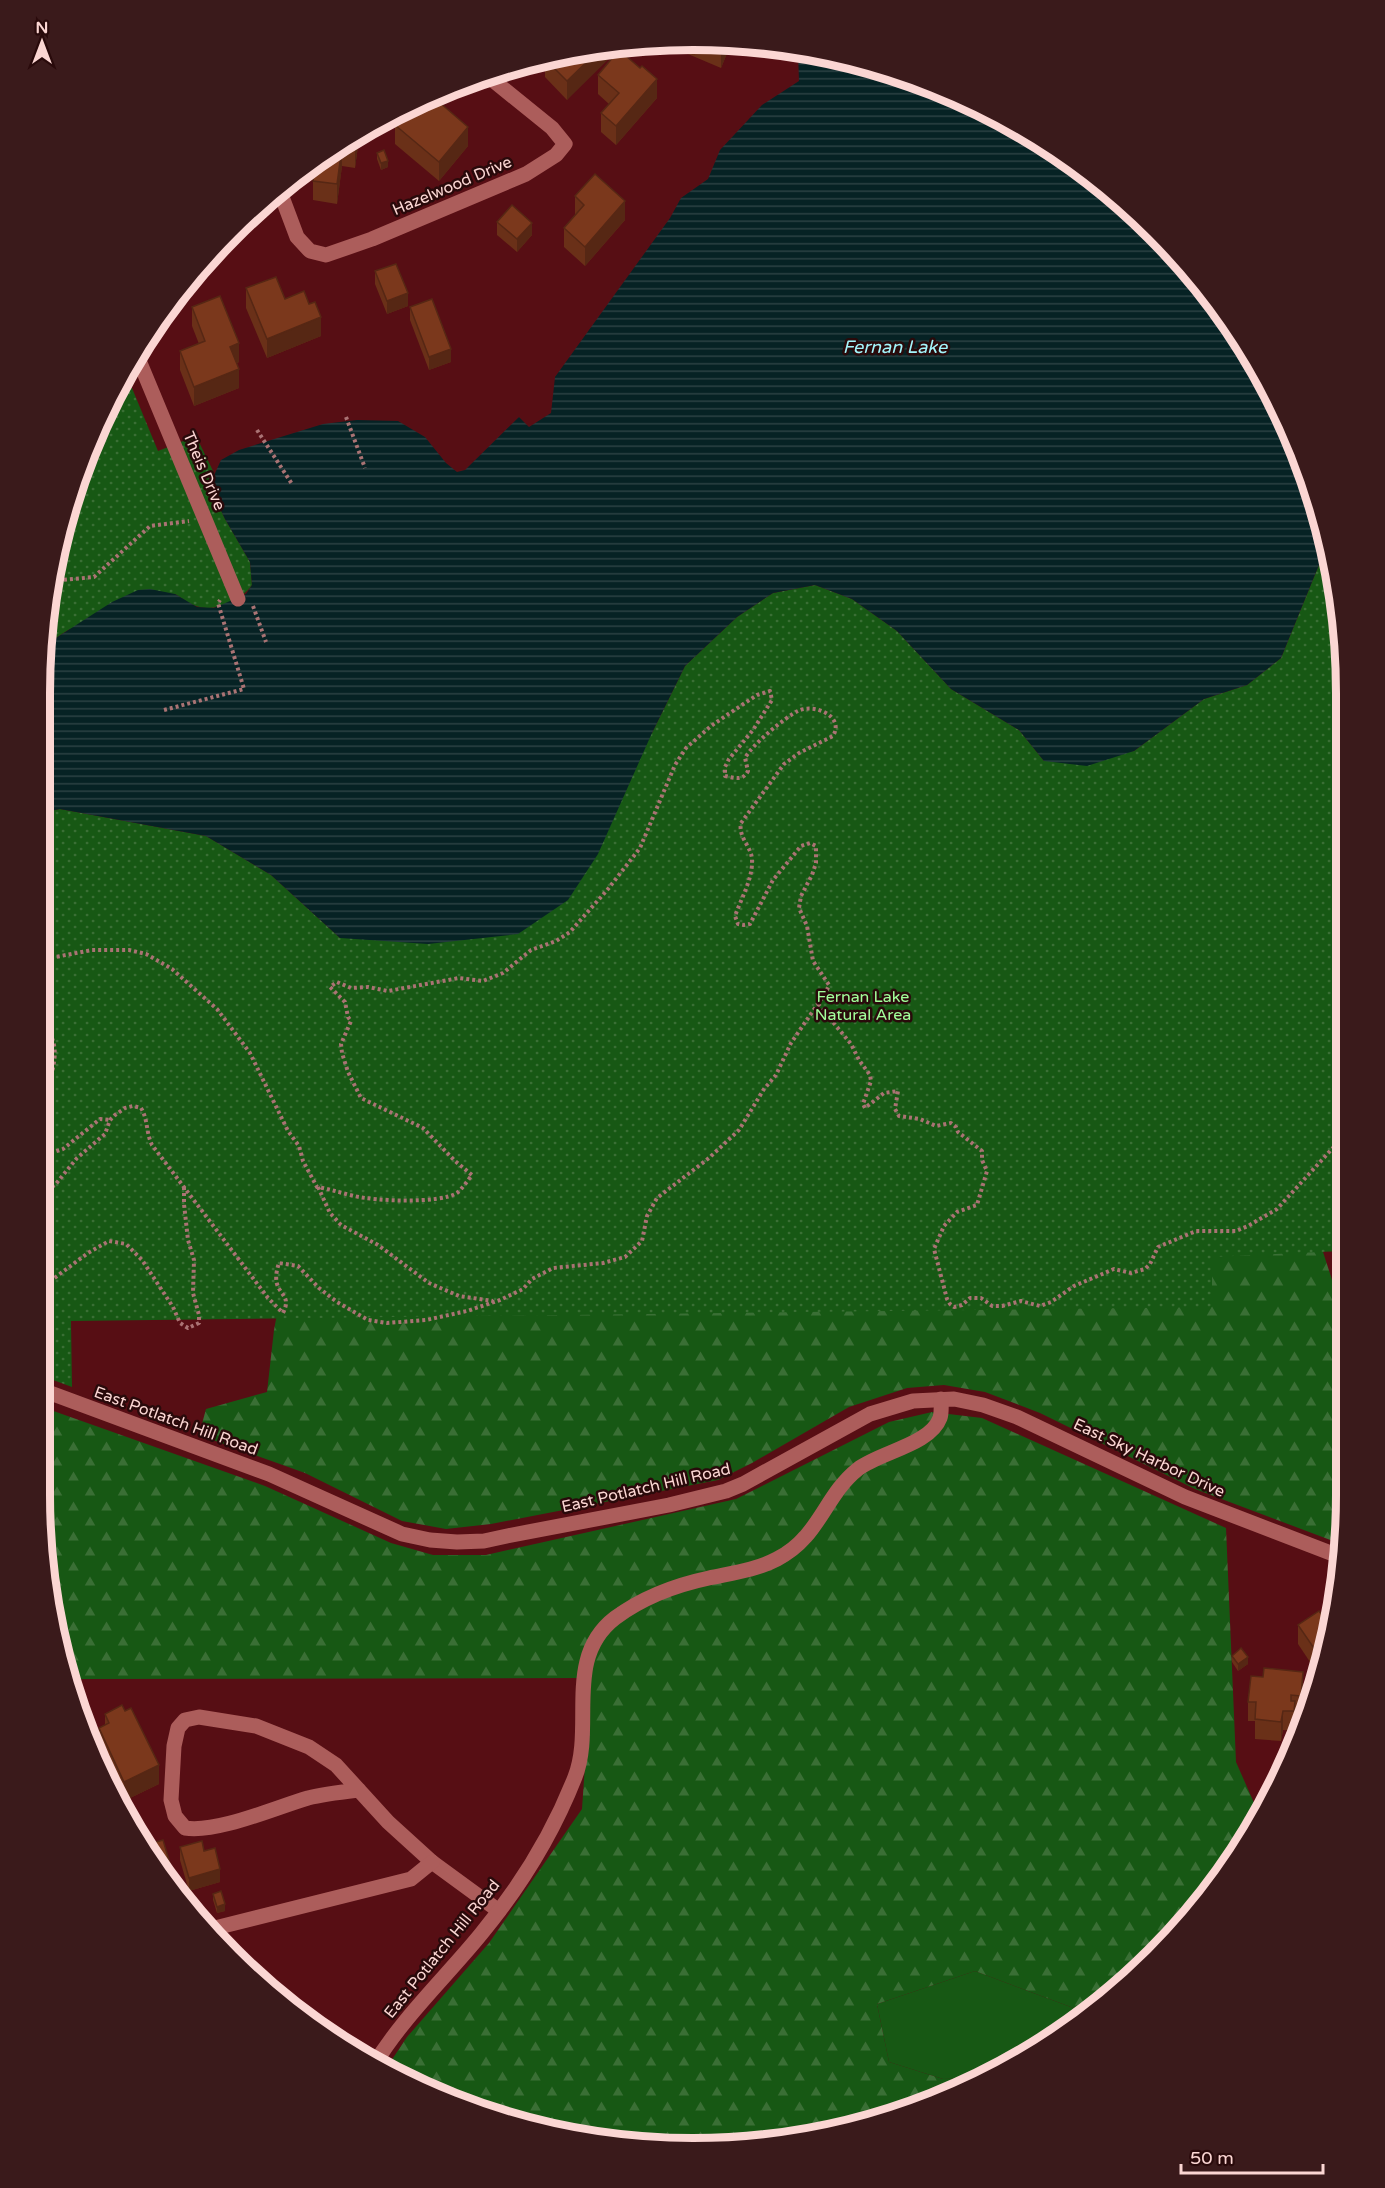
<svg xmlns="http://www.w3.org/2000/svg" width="1385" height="2188" font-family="'Varela Round',sans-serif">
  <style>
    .grass { fill: #175814 }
    .forest { fill: url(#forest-firs) }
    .park { fill: url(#park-dots) }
    .water { fill: url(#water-rules) }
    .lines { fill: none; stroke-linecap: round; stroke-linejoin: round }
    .path { stroke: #aa7374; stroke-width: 4; stroke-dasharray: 3 3; stroke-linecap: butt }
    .minor { stroke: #ac5d5b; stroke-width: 15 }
    .wall { fill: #6a3018 }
    .shaded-wall { fill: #562714 }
    .building { fill: #7b381c; stroke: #562714; stroke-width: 1.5 }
    .labels { text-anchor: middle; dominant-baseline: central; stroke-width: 5; stroke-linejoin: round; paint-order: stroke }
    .street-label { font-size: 16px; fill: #fbd6d3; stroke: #290a0b }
    .park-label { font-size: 16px; fill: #a2fe9a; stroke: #290a0b }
    .water-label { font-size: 18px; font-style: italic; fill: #a3f5fb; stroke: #290a0b }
    .rim { fill: none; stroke: #fbd6d3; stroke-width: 8 }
  </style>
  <defs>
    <pattern id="forest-firs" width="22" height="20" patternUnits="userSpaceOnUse" patternTransform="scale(1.5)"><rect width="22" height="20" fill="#175814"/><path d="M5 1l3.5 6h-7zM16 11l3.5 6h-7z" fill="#3a6f35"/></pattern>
    <pattern id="park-dots" width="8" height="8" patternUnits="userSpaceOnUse" patternTransform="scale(1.5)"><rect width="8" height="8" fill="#175814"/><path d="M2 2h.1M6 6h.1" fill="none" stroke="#3a6f35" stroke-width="1.8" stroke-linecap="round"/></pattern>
    <pattern id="water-rules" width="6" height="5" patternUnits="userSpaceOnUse" patternTransform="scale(1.5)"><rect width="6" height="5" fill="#062224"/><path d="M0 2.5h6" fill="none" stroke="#2b4143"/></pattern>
  </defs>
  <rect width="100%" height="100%" fill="#570e14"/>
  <!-- grass -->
  <path class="grass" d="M975,1971l112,42 -31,26 -68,39 -45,1 -54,-17 -12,-58z"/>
  <!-- forest -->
  <g class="forest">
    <path d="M1266,1075l68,211 8,4 -1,254 -146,-55 -155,-76 -55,-21 -41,-7 -37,3 -58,19 -97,56 -34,17 -227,44 -45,5 -44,-8 -97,-48 -106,-38 7,-26 61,-17 7,-62 28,-151z"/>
    <path d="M45,1408l220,78 126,57 42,12h53l250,-56 153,-77 43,-10 50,6 244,110 10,234 22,50 -47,82 -57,64 -67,55 -112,-42 -98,33 12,58 54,17 45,-1 -7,4 -119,45 -85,16 -127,5 -168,-34 -97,-44 22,-33 82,-94 93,-134 9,-131 -523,1 -23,-98z"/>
  </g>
  <!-- park -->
  <g class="park">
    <path d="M127,376l31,75 38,-15 18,37 -3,9 1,10 13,27 25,43 2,23c-10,15 -37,28 -56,21 -7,-2 -14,-8 -21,-12l-107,36 -23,15v-37l44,-166z"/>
    <path d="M1325,550l20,99 -3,602 -130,6v50l-1141,14 1,66 -27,-10v-565l15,-3 146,27 65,39 69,63 312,-205 33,-67 52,-49 36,-24 42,-8 37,14 45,32 54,58 68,41 25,31 90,-10 70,-52 43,-14 34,-27z"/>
  </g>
  <!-- water -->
  <path class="water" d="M798,51l64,10 120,46 109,67 93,88 75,104 52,117 14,67 -44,108 -34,27 -43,14 -70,52 -47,15 -43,-5 -25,-31 -68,-41 -54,-58 -45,-32 -37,-14 -42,8 -36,24 -52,49 -33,67 -54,121 -30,46 -50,34 -90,10 -88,-6 -69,-63 -65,-39 -146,-27 -15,3v-167l67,-43 26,-12 12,-1 25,5 22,13 17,1 32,-14 6,-9 -2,-23 -25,-43 -13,-27 -1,-10 10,-22 18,-10 84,-26 34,-4 41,1 27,16 21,26 11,9 8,-2 54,-53 10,10 22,-14 4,-36 115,-159 11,-20 27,-19 12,-29 42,-45 37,-24z"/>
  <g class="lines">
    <!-- path -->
    <g class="path">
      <path d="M346,417l19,51"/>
      <path d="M257,430l35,54"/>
      <path d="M52,581l42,-4 56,-51 39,-5"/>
      <path d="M253,606l13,36"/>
      <path d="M164,710l80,-21 -26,-86 2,-3"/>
      <path d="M45,959l47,-9h37l17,4 26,15 45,40 33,44 38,78 11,15 4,15 14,26c13,2 24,6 37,9 21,5 85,8 103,-3 5,-4 11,-13 15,-18l-17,-14 -32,-33 -62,-30 -13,-26 -6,-19 -1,-9 10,-23 -3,-4 -3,-15 -15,-15 7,-5 14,6 17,-1 20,4 71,-13 24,3 20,-8 28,-23 25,-9 14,-9 38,-43 32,-41 35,-83 11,-17 25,-22 16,-11 30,-20 13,-4 2,9 -19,30 -24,29 -4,8v9c10,2 18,5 23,-5l-3,-13c6,-12 40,-41 53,-47 16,-8 47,5 35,25l-34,17 -15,11 -43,59c-3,15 11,24 11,37 1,18 -11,39 -17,56l3,8 6,1 6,-1 23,-44 28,-34 9,-3 6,3v17l-4,12 -11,21 -2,12 8,18 6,35 16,24 -3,7 -35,51 -15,32 -12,14 -25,41 -30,28 -52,40 -10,18 -5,25 -17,16 -22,6 -50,5 -21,11 -9,10 -23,11 -33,11 -41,9 -39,3 -19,-3 -31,-18 -18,-14 -21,-22 -19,-3c-2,6 -4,14 -2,21 4,12 14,13 6,29l-15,-15 -116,-153c-6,-12 -4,-26 -11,-37l-8,-2 -8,2 -10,7 -5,5 -5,14 -28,24 -22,27 -10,6"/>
      <path d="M818,1004l33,40 8,16 11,15 1,6 -8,23 2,4 19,-15 14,-2 -3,18 4,7 21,3 16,7 15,-3 5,4 2,5 24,19v9l5,11 -10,34 -20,7 -13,14 -10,23 13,50 3,5 4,3 8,-2 8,-7h11l11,8h10l19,-5 19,5 11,-4 23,-16 40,-17 17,4 14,-4 5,-5 8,-17 38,-16h40l12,-5 29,-17 65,-71"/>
      <path d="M45,1031l3,-1c10,17 7,29 3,47l-6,4"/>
      <path d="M45,1155l18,-6 37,-30 10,1"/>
      <path d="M318,1187l12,26 11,12 37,20 51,38 30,13 34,5"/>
      <path d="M45,1285l43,-32 21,-12 17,3 16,16 31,47 7,16 8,5 11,-5v-8l-6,-22 1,-33 -6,-20 -4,-36v-18"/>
    </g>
    <!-- minor -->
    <g class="minor">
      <path d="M279,189l18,48 13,14 16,4 46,-16 154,-65 30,-19 9,-11 -13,-16 -68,-55"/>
      <path d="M138,358l100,241"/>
      <path d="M45,1391l224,83 133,60 28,6 27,2 27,-1 23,-5 162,-31 57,-14 17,-7 127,-70 43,-13 41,-2 29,6 34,12 168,80 156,60"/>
      <path d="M359,1790c-17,2 -35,4 -51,8 -34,10 -90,35 -123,30l-10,-12 -4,-16 3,-54 4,-18 7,-8 14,-3 57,9 53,21 27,18 52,57 44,40 67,49"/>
      <path d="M215,1928l196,-49 21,-17"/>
      <path d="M374,2065c29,-48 72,-88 107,-131 38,-46 72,-101 94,-157 20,-51 -12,-119 40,-159 27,-20 61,-33 94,-40 23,-5 47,-8 68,-19 43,-22 47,-63 81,-90 22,-17 72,-24 82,-51 2,-6 1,-13 1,-19"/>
    </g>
  </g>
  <!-- wall -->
  <g class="wall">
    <path d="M732,41l-11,27 -59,-25z"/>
    <path d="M608,45l-41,55 -22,-23v-18z"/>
    <path d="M598,75l59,23 -41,47 -15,-13v-19l8,-9 -11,-10z"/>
    <path d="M395,125l73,21 -29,35 -44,-37z"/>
    <path d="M358,132v14l-3,22 -13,-2 -5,38 -24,-4v-35z"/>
    <path d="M377,153l11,14 -7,3 -4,-11z"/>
    <path d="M575,196l50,24 -40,46 -21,-19v-19l11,-13z"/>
    <path d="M497,222l35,13 -15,17 -20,-17z"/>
    <path d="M375,271l33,35 -21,8 -12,-30z"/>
    <path d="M246,288l39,11 24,5 12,32 -54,22 -21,-50z"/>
    <path d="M192,307l47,55 -2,1 2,25 -45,18 -14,-36v-19l19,-7 -7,-18z"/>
    <path d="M410,307l41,55 -22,8 -19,-50z"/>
    <path d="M1298,1625h31l-13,46 -18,-27z"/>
    <path d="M1232,1656l16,8 -10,7 -6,-9z"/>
    <path d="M1263,1677l40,14 -2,24h-6l-1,16 -11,-1 -2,11 -26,-2v-18h-7v-19z"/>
    <path d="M105,1714l54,70 -35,17 -25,-54v-19l6,-3z"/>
    <path d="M180,1847l24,4 16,31 -31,9 -9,-31z"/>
    <path d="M213,1894l12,17 -8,2 -4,-13z"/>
  </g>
  <!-- shaded-wall -->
  <g class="shaded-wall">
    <path d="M724,41h8l-11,27v-19z"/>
    <path d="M624,44l-57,56v-19l36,-35z"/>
    <path d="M657,79v19l-41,47v-19z"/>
    <path d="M468,127v19l-29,35v-19z"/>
    <path d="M358,132v14l-3,22v-19z"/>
    <path d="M342,147v19l-5,38v-20z"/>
    <path d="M388,161v6l-7,3v-7z"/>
    <path d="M625,201v19l-40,46v-19z"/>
    <path d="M532,223v12l-15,17v-13z"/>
    <path d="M408,293v13l-21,8v-13z"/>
    <path d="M321,317v19l-54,22v-19z"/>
    <path d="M239,343v19l-9,4v-19z"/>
    <path d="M451,349v13l-22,8v-13z"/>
    <path d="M239,369v19l-45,18v-19z"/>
    <path d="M1248,1657v7l-10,7v-7z"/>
    <path d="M1303,1672v19l-2,24v-19z"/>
    <path d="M1295,1701v19l-1,11v-20z"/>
    <path d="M1283,1711v19l-2,11v-19z"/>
    <path d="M159,1765v19l-35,17v-19z"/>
    <path d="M220,1869v13l-31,9v-13z"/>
    <path d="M175,1881v9l-6,-7z"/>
    <path d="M225,1904v7l-8,2v-6z"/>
  </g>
  <!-- building -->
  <g class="building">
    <path d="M704,41h20l-3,8z"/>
    <path d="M603,46l-36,35 -22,-22z"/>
    <path d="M619,50l21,18 2,-2 15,13 -41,47 -15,-13 18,-20 -21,-18z"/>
    <path d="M432,96l36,31 -29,35 -44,-37 15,-19z"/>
    <path d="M357,133l-2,16 -13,-2 -5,37 -24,-3 3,-19z"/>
    <path d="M384,150l4,11 -7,2 -4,-10z"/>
    <path d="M595,174l30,27 -40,46 -21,-19 20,-23 -9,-9z"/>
    <path d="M512,205l20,18 -15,16 -20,-17z"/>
    <path d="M396,264l12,29 -21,8 -12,-30z"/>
    <path d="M276,277l9,22 19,-8 5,13 6,-2 6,15 -54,22 -21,-51z"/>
    <path d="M220,296l19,47 -9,4 9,22 -45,18 -14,-36 25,-10 -13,-34z"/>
    <path d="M432,299l19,50 -22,8 -19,-50z"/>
    <path d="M1319,1611l10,14 -9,32 -22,-32z"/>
    <path d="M1241,1648l7,9 -10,7 -6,-8z"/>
    <path d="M1264,1668l39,4 -2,24 -10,-1v6h4l-1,10h-11l-2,11 -26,-3 1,-17h-8l3,-26 12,1z"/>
    <path d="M122,1705l3,6 6,-3 28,57 -35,17 -25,-54 10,-5 -4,-9z"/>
    <path d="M163,1840l12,41 -6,2 -20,-24 -6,-13z"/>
    <path d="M202,1841l2,10 11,-3 5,21 -31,9 -9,-31z"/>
    <path d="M221,1891l4,13 -8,3 -4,-13z"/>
  </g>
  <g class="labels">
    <!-- street labels -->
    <g class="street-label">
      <text transform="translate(452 186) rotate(-23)">Hazelwood Drive</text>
      <text transform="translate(204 471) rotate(67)">Theis Drive</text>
      <text transform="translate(176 1421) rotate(20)">East Potlatch Hill Road</text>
      <text transform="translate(1149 1458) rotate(25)">East Sky Harbor Drive</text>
      <text transform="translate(646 1488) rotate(-13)">East Potlatch Hill Road</text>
      <text transform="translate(442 1949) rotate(-51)">East Potlatch Hill Road</text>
    </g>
    <!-- park labels -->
    <g class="park-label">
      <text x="863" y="997">Fernan Lake<tspan x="863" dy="18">Natural Area</tspan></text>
    </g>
    <!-- water labels -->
    <g class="water-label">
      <text x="895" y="347">Fernan Lake</text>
    </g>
  </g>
  <!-- crop -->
  <path d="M0 0H1385V2188H0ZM693 50H693A643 643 0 0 1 1336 693V1495A643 643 0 0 1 693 2138H693A643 643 0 0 1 50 1495V693A643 643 0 0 1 693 50Z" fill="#3a1a1b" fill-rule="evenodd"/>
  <path class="rim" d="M693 50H693A643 643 0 0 1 1336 693V1495A643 643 0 0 1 693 2138H693A643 643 0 0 1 50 1495V693A643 643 0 0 1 693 50Z"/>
  <!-- north arrow -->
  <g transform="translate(42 42)" stroke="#290a0b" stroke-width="4.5" paint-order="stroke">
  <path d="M0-4.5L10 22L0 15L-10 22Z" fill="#fbd6d3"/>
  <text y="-9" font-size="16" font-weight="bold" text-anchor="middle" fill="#fbd6d3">N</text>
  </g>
  <!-- scale -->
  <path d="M1181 2164v9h142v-9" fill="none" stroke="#fbd6d3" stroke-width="3"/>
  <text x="1190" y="2164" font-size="18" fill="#fbd6d3" stroke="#290a0b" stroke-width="4.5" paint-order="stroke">50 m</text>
</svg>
